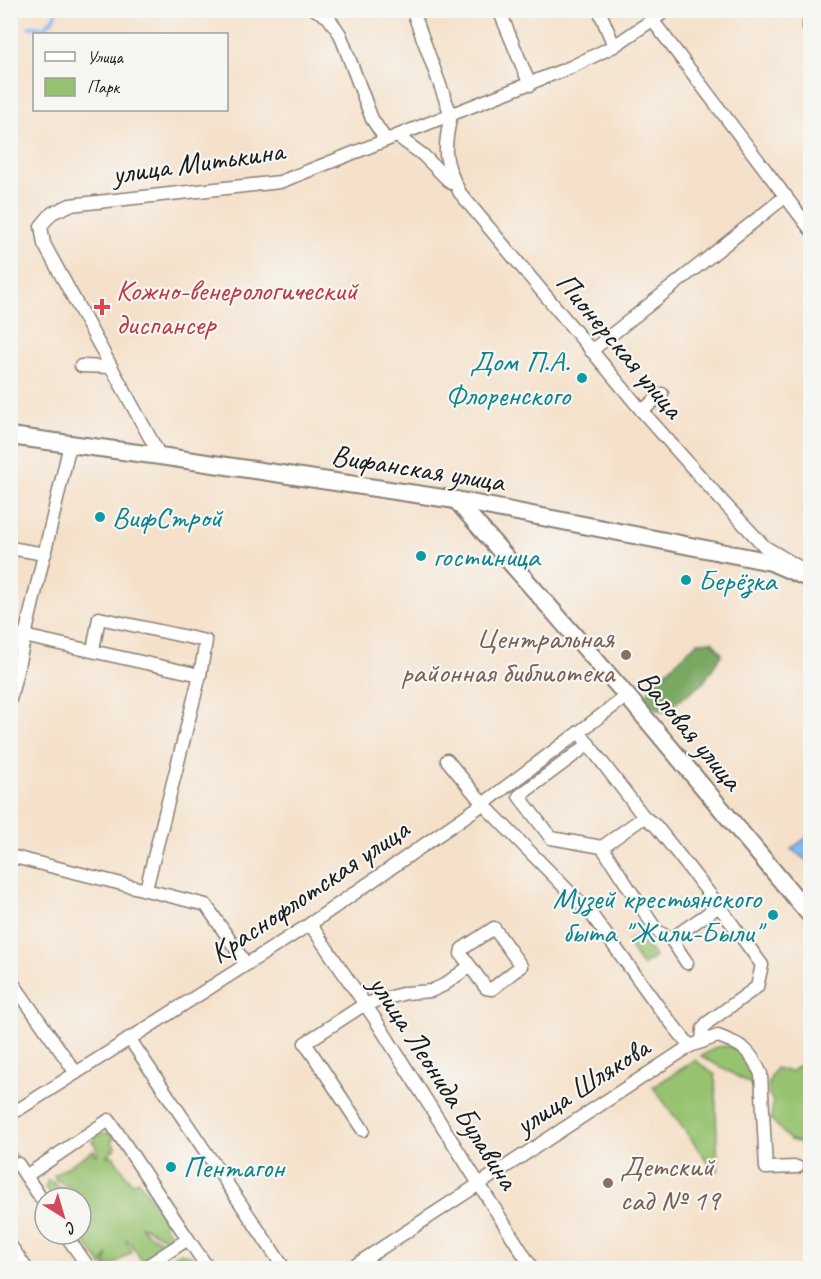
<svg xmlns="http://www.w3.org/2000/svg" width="821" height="1279" font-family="Caveat,sans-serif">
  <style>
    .green { fill: #97c26f; stroke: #5a6f46; stroke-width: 1.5 }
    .forest { fill: #79a862; stroke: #4a623f; stroke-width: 1.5 }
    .water { fill: #85b7f2; stroke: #506a87; stroke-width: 1.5 }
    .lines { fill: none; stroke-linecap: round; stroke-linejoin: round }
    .stream { stroke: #85b7f2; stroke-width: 4 }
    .minor-tunnel { stroke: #cabaa7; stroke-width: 12; stroke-dasharray: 12 6; stroke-linecap: butt }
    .minor-casing { stroke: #887e73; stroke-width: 15 }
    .major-casing { stroke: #887e73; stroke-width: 20 }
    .minor { stroke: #fff; stroke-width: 12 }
    .major { stroke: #fff; stroke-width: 16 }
    .health-dot { fill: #e0444e; stroke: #f6f6f2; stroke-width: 2 }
    .culture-dot { fill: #0f9aa8; stroke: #f6f6f2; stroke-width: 2 }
    .education-dot { fill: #8d6e63; stroke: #f6f6f2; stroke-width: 2 }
    .labels { text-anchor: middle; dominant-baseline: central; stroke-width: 4.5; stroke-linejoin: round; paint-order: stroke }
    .street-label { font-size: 30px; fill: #1c1c1c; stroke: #f6f6f2 }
    .health-label { font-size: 30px; fill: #be3a42; stroke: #f6f6f2; text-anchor: start }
    .culture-label { font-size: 30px; fill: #0d838f; stroke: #f6f6f2; text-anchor: start }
    .education-label { font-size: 30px; fill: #785e54; stroke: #f6f6f2; text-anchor: end }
  </style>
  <rect width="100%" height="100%" fill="#f6f6f2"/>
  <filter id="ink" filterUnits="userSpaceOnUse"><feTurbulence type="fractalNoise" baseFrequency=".0167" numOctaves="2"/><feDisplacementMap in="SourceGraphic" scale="12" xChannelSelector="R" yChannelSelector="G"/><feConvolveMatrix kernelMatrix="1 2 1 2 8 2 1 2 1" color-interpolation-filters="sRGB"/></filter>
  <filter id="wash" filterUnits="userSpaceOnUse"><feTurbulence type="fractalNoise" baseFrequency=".008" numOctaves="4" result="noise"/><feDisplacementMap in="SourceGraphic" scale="24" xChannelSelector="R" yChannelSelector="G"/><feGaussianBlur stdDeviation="1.35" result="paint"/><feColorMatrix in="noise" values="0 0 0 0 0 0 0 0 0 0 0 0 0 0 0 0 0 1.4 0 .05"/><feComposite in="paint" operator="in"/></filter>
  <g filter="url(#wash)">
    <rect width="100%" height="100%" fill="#f5e1ca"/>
    <!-- green -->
    <g class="green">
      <path d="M636,936l10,8 9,13 -13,9 -15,-24z"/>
      <path d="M729,1046c24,7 25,19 29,42l-57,-32 15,-9z"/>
      <path d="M810,1057v103l-8,-7v-10l-12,-3 -19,-21 2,-18c-9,-12 -4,-22 3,-33l14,4z"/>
      <path d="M695,1060l20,15 3,96 -9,-7 -56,-77z"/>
      <path d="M109,1133l5,5 -3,4 5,5 -9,9h6l18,26 2,1 5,-3 29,42 -3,4 13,17 -1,1 -36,-19 5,7 24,13 -4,3 -2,-2 -18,15 -4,-1 -10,-17 -6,-4 7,13 -18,12 -9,3 3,-13 -6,12 -22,-32 1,-36h-27l-9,-10 3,-8 23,13 2,-4 -18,-10 -1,-4 40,-25 1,5h2v-8l-5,-6c4,-7 10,-8 17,-8z"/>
      <path d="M179,1253l12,2 10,13h-35l-3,-5z"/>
    </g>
    <!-- forest -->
    <path class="forest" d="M712,641l10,13 -19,29 -38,28 -9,-2 -12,-11 12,-17 42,-39z"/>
    <!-- water -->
    <path class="water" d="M810,835v28l-19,-14z"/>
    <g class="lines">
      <!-- stream -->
      <path class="stream" d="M29,27h16l8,-8 4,-9"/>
    </g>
  </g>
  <g filter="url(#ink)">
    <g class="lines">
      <!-- minor-tunnel -->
      <path class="minor-tunnel" d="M10,1152l8,12"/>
      <defs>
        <g id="minor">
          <path d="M316,10l12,7 12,17 32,85 14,21"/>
          <path d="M499,10l31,75"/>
          <path d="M599,10l15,36"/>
          <path d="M810,12l-1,15 1,2"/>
          <path d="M415,17l36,98"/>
          <path d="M653,21l157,208"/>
          <path d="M451,115c-8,35 -8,45 9,78l182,218 80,90 43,46 42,25"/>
          <path d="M397,136l26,19 28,28"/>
          <path d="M591,351l195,-155"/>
          <path d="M81,366l30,1"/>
          <path d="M642,411l20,-17"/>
          <path d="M160,456l-116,-212 -3,-18 11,-13 18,-8 210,-23 291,-115 43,-21 53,-36"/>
          <path d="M10,548l35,6"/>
          <path d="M10,633l190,42 -54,214"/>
          <path d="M93,650l6,-32 107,23 -6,34"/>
          <path d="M10,700l60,-256"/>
          <path d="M579,732l65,85 -42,30 55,84 14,8 48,-33 43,59 -5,22 -50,36 -4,6 -1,13"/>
          <path d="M589,744l-70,52 32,42 51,9"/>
          <path d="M447,760l36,44 108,110 69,95 30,37"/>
          <path d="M644,817l12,9 63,80"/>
          <path d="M10,856l196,49 40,59"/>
          <path d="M310,924l65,95 157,249"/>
          <path d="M671,939l16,24"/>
          <path d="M10,979l66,94"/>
          <path d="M129,1038l155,230"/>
          <path d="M10,1115l300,-191 173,-120 144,-108"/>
          <path d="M363,1130l-58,-87 60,-39 41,-11 25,-2 13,-6 26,-19 16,22 6,1 29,-23 -27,-38 -32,21 -1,5 9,12"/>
          <path d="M18,1164l8,12"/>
          <path d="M45,1204l-19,-28 83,-56 79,119"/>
          <path d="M65,1234l24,34"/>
          <path d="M10,1245l16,23"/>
          <path d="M144,1268l44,-29 20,29"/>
          <path d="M351,1268l339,-222 28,-10c24,9 32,13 43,38l5,94 31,-1"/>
        </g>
        <g id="major">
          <path d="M10,436l150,20 296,44 315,62 39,17"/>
          <path d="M456,500l171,196 183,219"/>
        </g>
      </defs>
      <!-- minor casing -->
      <use href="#minor" class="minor-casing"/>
      <!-- major casing -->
      <use href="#major" class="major-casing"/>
      <!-- minor -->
      <use href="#minor" class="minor"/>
      <!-- major -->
      <use href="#major" class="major"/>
    </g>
  </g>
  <!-- markers -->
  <path class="health-dot" d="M99 298h6v6h6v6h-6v6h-6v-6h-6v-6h6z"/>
  <g class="culture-dot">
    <circle cx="582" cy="378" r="6"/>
    <circle cx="100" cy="517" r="6"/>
    <circle cx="421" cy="556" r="6"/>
    <circle cx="686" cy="580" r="6"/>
    <circle cx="773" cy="915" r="6"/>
    <circle cx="171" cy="1167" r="6"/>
  </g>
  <g class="education-dot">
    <circle cx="626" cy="655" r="6"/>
    <circle cx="608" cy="1183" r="6"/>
  </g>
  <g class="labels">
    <!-- street labels -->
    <g class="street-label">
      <text transform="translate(198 162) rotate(-8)">улица Митькина</text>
      <text transform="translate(620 345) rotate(50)">Пионерская улица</text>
      <text transform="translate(418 468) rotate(9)">Вифанская улица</text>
      <text transform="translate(690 730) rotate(50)">Валовая улица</text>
      <text transform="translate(309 891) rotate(-34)">Краснофлотская улица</text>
      <text transform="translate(444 1082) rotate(57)">улица Леонида Булавина</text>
      <text transform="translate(582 1086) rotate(-33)">улица Шлякова</text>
    </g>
    <!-- health labels -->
    <g class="health-label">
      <text x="116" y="290">Кожно-венерологический<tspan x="116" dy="34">диспансер</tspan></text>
    </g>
    <!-- culture labels -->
    <g class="culture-label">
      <text x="570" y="361" text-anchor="end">Дом П.А.<tspan x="570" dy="34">Флоренского</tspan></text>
      <text x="112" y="517">ВифСтрой</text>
      <text x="433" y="556">гостиница</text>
      <text x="698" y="580">Берёзка</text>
      <text x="761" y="898" text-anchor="end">Музей крестьянского<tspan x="761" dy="34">быта "Жили-Были"</tspan></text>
      <text x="183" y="1167">Пентагон</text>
    </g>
    <!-- education labels -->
    <g class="education-label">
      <text x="614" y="638">Центральная<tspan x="614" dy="34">районная библиотека</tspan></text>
      <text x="620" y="1166" text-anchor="start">Детский<tspan x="620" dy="34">сад № 19</tspan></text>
    </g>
  </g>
  <!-- margin -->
  <rect width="821" height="1279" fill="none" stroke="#f6f6f2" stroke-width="36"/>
  <!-- legend -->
  <rect x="33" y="33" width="195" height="78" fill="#f6f6f2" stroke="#9f9f9c" stroke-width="1.5"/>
  <rect x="45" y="52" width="30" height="9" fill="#ffffff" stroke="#9f9f9c" stroke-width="1.5"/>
  <text x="87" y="63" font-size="18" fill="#1c1c1c">Улица</text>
  <rect x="45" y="78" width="30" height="18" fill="#97c26f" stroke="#9f9f9c" stroke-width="1.5"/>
  <text x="87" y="93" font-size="18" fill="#1c1c1c">Парк</text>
  <!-- north arrow -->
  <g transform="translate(63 1216) rotate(143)"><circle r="28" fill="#f6f6f2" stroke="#9f9f9c" stroke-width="1.5"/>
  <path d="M0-4.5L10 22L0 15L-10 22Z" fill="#d1495b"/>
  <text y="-9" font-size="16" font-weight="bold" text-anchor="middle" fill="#1c1c1c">С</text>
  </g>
</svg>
